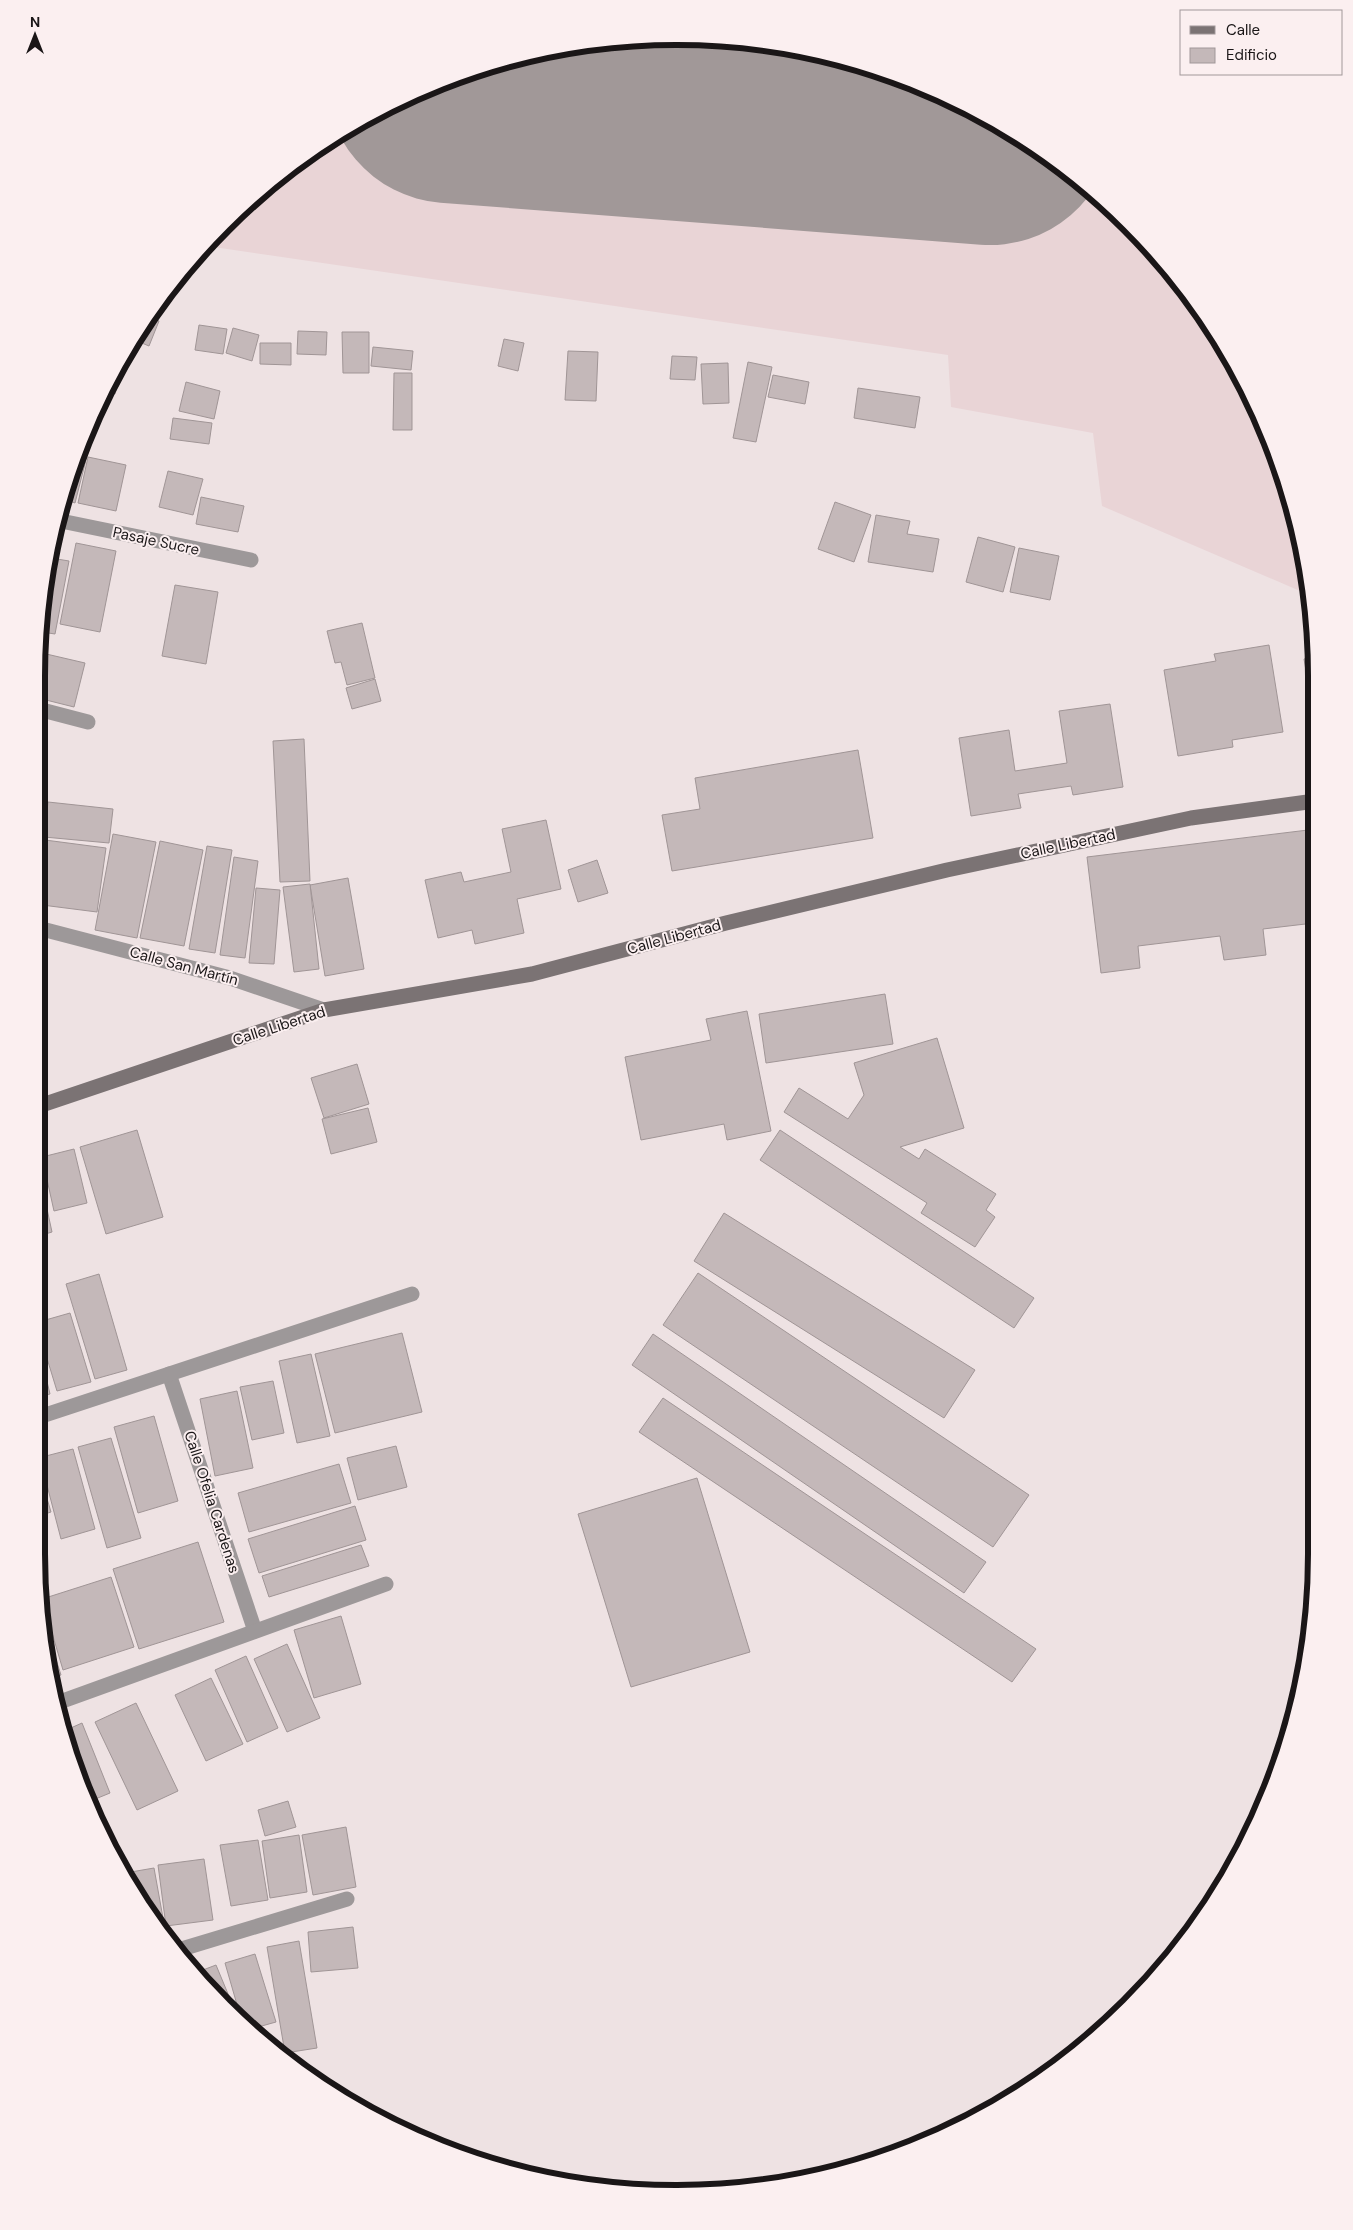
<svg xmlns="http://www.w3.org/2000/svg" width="1353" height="2230" font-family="'DM Sans',sans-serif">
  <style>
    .built { fill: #e9d4d6 }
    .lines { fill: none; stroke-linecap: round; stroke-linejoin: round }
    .runway { stroke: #a19898; stroke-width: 248 }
    .building { fill: #c4b8b9; stroke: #a09596 }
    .street { stroke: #9d9899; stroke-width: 15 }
    .secondary { stroke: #7b7374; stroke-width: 15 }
    .labels { text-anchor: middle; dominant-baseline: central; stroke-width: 4; stroke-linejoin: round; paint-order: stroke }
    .street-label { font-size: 15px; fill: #1a1617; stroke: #fbeff0 }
    .rim { fill: none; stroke: #1a1617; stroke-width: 6 }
  </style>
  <rect width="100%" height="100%" fill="#eee2e3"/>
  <!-- built -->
  <path class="built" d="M718,38l124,20 117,44 107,66 92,87 73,102 52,114 24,123 -205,-88 -9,-73 -142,-26 -3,-52 -741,-109 47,-51 102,-73 114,-52 123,-28z"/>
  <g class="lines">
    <!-- runway -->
    <path class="runway" d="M450,79l540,42"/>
  </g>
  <!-- building -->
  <g class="building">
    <path d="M151,317l8,4 -10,25 -12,-5z"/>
    <path d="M199,325l28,4 -4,25 -28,-4z"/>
    <path d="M233,328l26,7 -7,26 -26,-8z"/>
    <path d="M298,331l29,1 -1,23 -29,-1z"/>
    <path d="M342,332h27v41h-26z"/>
    <path d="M504,339l20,4 -6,28 -20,-5z"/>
    <path d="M260,343h31v22l-31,-1z"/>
    <path d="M373,347l40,4 -2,19 -40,-4z"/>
    <path d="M568,351l30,1 -2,49 -31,-1z"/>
    <path d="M672,356l25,1 -2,23 -25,-1z"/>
    <path d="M748,362l24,5 -16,75 -23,-4z"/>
    <path d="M728,363l1,40 -26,1 -2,-40z"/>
    <path d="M122,367l-7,27 -7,-2z"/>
    <path d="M394,373h18v57h-19z"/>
    <path d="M773,375l36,7 -4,22 -37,-7z"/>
    <path d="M186,382l34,9 -6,28 -35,-8z"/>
    <path d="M858,388l62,9 -5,31 -61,-10z"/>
    <path d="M173,418l39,5 -3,21 -39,-5z"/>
    <path d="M82,442l8,2 -15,59 -8,-3z"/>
    <path d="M88,457l38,8 -10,46 -38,-8z"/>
    <path d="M168,471l35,8 -10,36 -34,-8z"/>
    <path d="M201,497l43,9 -6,26 -42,-8z"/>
    <path d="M835,502l36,13 -17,47 -36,-13z"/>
    <path d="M876,515l34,6 -3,13 32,5 -6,33 -65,-10z"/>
    <path d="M978,537l37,10 -12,45 -37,-10z"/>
    <path d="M76,543l40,8 -16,81 -40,-8z"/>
    <path d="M1019,548l40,8 -9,44 -40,-8z"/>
    <path d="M51,558l18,3 -14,73 -13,-2v-39z"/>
    <path d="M175,585l43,7 -12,72 -44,-8z"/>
    <path d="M362,623l13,55 -28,7 -6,-23 -6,1 -8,-32z"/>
    <path d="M1269,645l14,87 -51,8 1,7 -55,9 -14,-86 52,-9 -2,-7z"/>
    <path d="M42,653l43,10 -11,44 -32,-8z"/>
    <path d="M1315,657v67l-11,-65z"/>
    <path d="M375,679l6,22 -29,8 -6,-21z"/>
    <path d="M1110,704l13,83 -50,8 -2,-9 -53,8 3,14 -50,8 -12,-78 50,-8 6,41 52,-8 -8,-52z"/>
    <path d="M304,739l6,142 -30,1 -7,-141z"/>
    <path d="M858,750l15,88 -201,33 -10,-56 38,-6 -5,-31z"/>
    <path d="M48,802l65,7 -4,34 -65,-6z"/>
    <path d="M546,820l15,69 -44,10 7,34 -49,11 -3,-14 -34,8 -13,-58 36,-8 3,10 47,-10 -9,-43z"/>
    <path d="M1308,830l6,50v43l-51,6 3,26 -42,5 -4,-24 -82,10 2,22 -39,5 -14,-116z"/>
    <path d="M113,834l43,8 -19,96 -42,-8z"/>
    <path d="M45,840l61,8 -9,64 -55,-7v-40z"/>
    <path d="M160,841l43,9 -19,96 -44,-8z"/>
    <path d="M207,846l25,4 -17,103 -26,-4z"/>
    <path d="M234,857l24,4 -13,97 -25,-3z"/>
    <path d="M597,860l11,33 -30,9 -10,-32z"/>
    <path d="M348,878l16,91 -39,7 -15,-91z"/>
    <path d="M310,884l9,85 -25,3 -11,-85z"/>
    <path d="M256,888l24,2 -6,74 -25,-1z"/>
    <path d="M885,994l8,50 -127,19 -7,-49z"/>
    <path d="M747,1011l24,120 -44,9 -3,-16 -83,16 -16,-83 86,-17 -5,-21z"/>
    <path d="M937,1038l27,90 -64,19 19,12 6,-10 71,45 -10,16 9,7 -20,30 -54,-34 6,-10 -143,-91 15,-24 49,31 16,-24 -10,-32z"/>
    <path d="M357,1064l12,40 -45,14 -13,-40z"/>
    <path d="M368,1108l9,34 -46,12 -9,-35z"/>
    <path d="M137,1130l26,87 -57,17 -26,-87z"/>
    <path d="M780,1130l254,168 -20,30 -254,-168z"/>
    <path d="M74,1149l13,54 -33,8 -12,-54z"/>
    <path d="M42,1186l10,46 -10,3z"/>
    <path d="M724,1213l251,157 -31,48 -250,-157z"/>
    <path d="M698,1273l331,222 -36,52 -330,-222z"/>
    <path d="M99,1274l28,96 -32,9 -29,-95z"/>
    <path d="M70,1313l21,69 -34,9 -15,-49v-21z"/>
    <path d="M402,1333l20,79 -87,21 -20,-79z"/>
    <path d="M653,1334l333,228 -22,31 -332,-228z"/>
    <path d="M311,1354l19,82 -33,7 -18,-82z"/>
    <path d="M42,1361l8,33 -8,2z"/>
    <path d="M273,1381l11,52 -32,7 -12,-53z"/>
    <path d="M237,1391l16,77 -38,8 -15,-77z"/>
    <path d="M663,1398l373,251 -24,33 -373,-250z"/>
    <path d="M154,1416l24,85 -40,12 -24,-86z"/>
    <path d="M111,1438l30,100 -34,10 -29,-101z"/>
    <path d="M396,1446l11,41 -49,13 -11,-42z"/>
    <path d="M73,1449l22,80 -34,10 -19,-73v-9z"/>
    <path d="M339,1464l12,39 -102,29 -11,-39z"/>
    <path d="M697,1478l53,174 -119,35 -53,-173z"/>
    <path d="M42,1482l9,30 -9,3z"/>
    <path d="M355,1506l11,34 -107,33 -11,-34z"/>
    <path d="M198,1542l26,80 -85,27 -26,-80z"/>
    <path d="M361,1545l8,21 -100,31 -7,-21z"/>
    <path d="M111,1577l23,70 -71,23 -21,-71z"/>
    <path d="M42,1616l19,59 -10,4 -9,-42z"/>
    <path d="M341,1616l20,68 -47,14 -20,-68z"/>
    <path d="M287,1644l33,74 -33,14 -33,-73z"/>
    <path d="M246,1656l32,72 -31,14 -32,-72z"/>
    <path d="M211,1678l32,66 -37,17 -31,-66z"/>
    <path d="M136,1703l42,88 -41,19 -42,-88z"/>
    <path d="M82,1723l28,70 -22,9 -18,-43 -6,-28z"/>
    <path d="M288,1801l8,26 -31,9 -7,-26z"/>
    <path d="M346,1827l10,60 -43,8 -11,-60z"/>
    <path d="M299,1835l8,57 -37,6 -8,-57z"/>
    <path d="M258,1840l10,60 -37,6 -11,-61z"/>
    <path d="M204,1859l9,61 -47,6 -8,-61z"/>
    <path d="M154,1868l11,61h-5l-35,-56z"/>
    <path d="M353,1927l5,41 -47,4 -3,-40z"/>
    <path d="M299,1941l18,107 -32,5 -18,-106z"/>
    <path d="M255,1954l21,68 -25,7 -9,-7 -17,-59z"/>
    <path d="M216,1965l22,53 -14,-12 -29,-33z"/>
  </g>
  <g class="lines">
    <!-- street -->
    <g class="street">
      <path d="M61,521l190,39"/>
      <path d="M42,710l46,12"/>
      <path d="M42,929l188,49 94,32"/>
      <path d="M169,1374l86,257"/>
      <path d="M42,1416l370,-122"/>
      <path d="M57,1703l329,-119"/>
      <path d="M175,1951l172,-52"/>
    </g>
    <!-- secondary -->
    <path class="secondary" d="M42,1105l282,-95 208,-36 194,-51 221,-53 244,-52 124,-17"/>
  </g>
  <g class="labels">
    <!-- street labels -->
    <g class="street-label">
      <text transform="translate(156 541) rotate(12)">Pasaje Sucre</text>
      <text transform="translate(1068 844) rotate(-12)">Calle Libertad</text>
      <text transform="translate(674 937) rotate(-15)">Calle Libertad</text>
      <text transform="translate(184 966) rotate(15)">Calle San Martín</text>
      <text transform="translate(279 1026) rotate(-18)">Calle Libertad</text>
      <text transform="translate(212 1502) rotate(72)">Calle Ofelia Cardenas</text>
    </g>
  </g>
  <!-- crop -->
  <path d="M0 0H1353V2230H0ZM676 45H677A631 631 0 0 1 1308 676V1554A631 631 0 0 1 677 2185H676A631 631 0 0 1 45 1554V676A631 631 0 0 1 676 45Z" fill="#fbeff0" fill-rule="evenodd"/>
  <path class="rim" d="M676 45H677A631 631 0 0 1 1308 676V1554A631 631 0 0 1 677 2185H676A631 631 0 0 1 45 1554V676A631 631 0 0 1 676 45Z"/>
  <!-- legend -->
  <rect x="1180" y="10" width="162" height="65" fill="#fbeff0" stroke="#a19899"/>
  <rect x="1190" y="26" width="25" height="8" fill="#7b7374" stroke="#a19899"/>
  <text x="1226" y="35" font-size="15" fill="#1a1617">Calle</text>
  <rect x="1190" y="48" width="25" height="15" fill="#c4b8b9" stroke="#a19899"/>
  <text x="1226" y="60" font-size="15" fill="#1a1617">Edificio</text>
  <!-- north arrow -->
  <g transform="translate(35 35)" stroke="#fbeff0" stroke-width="4" paint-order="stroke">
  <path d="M0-4L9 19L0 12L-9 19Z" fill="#1a1617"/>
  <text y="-8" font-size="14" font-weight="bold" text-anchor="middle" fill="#1a1617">N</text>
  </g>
</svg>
